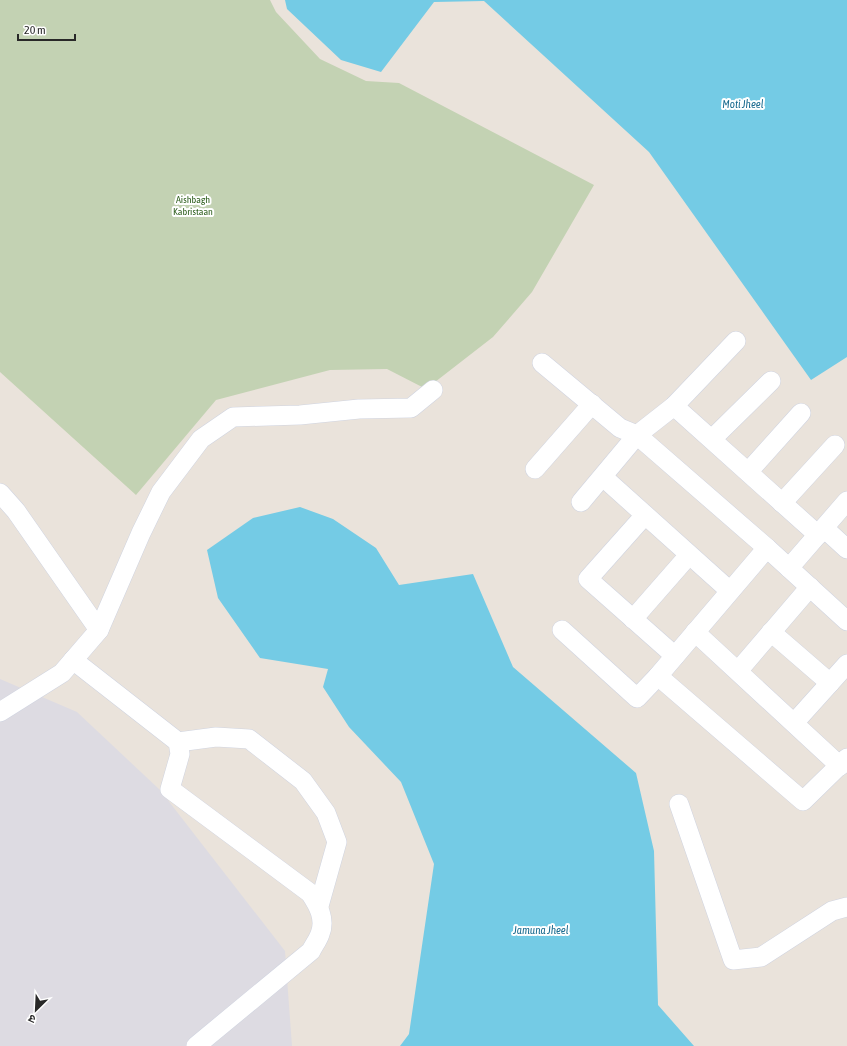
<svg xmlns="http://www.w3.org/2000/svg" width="847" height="1046" font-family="'Asap Condensed','Noto Sans Devanagari',sans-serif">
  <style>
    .industrial { fill: #dddbe2 }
    .cemetery { fill: #c3d2b3 }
    .water { fill: #74cbe5 }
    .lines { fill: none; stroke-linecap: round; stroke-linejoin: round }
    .minor-casing { stroke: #d0d4e0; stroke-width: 20 }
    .minor { stroke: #fff; stroke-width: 19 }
    .labels { text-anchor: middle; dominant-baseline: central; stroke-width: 4; stroke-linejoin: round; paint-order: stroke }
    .park-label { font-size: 10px; fill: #2e5f1e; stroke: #fff }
    .water-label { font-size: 11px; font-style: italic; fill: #16698e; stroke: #fff }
  </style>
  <rect width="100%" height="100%" fill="#eae3db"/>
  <!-- industrial -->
  <path class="industrial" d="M0,679l77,33 83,78 125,161 7,95h-292z"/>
  <!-- cemetery -->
  <path class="cemetery" d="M0,0h270l6,12 44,47 46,22 33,2 195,102 -62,107 -39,45 -67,52 -39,-20 -57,1 -114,30 -80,95 -136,-123z"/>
  <!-- water -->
  <g class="water">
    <path d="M285,0h562v357l-36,23 -162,-228 -165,-151 -50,1 -53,70 -40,-12 -54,-51z"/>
    <path d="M300,507l33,12 43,29 23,37 74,-11 40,93 123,106 18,78 4,154 36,41h-294l9,-12 25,-170 -33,-82 -52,-55 -26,-40 5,-18 -68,-11 -42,-60 -11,-48 46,-32z"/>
  </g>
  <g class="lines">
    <defs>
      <g id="minor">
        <path d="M542,363l78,65 17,7 130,113 80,73"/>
        <path d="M674,406l144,129"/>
        <path d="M712,439l59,-58"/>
        <path d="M535,469l57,-65"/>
        <path d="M748,472l53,-59"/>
        <path d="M603,477l127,114"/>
        <path d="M0,493l16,18 83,119"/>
        <path d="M581,502l56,-67 37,-29 62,-65"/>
        <path d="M782,503l53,-58"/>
        <path d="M645,515l-57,64 87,77"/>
        <path d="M824,528l23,21"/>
        <path d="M767,548l-109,128 145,125 44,-43"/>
        <path d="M789,568l58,-67"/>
        <path d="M633,619l56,-64"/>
        <path d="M562,630l75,68 21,-22"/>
        <path d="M695,632l145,134"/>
        <path d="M771,632l59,51"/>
        <path d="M73,660l105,82 2,12 -10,35 140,104c8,12 16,26 10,41 -2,6 -6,11 -9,17l-115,95"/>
        <path d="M738,671l72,-84"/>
        <path d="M0,712l62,-39 37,-43 42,-97 20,-41 40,-53 32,-22 67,-2 59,-6 52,-1 22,-18"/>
        <path d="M794,723l53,-59"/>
        <path d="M178,742l38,-5 33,2 54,42 23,32 11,29 -18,64"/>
        <path d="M679,804l54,156 28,-3 71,-46 15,-4"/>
      </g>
    </defs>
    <!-- minor casing -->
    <use href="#minor" class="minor-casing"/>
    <!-- minor -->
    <use href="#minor" class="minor"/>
  </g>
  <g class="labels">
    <!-- park labels -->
    <g class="park-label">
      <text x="193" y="199">Aishbagh<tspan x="193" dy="12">Kabristaan</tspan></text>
    </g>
    <!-- water labels -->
    <g class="water-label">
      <text x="743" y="104">Moti Jheel</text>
      <text x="541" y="930">Jamuna Jheel</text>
    </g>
  </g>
  <!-- north arrow -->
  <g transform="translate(36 1010) rotate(204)" stroke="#ffffff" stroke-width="3" paint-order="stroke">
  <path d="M0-3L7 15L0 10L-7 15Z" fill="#282828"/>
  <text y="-6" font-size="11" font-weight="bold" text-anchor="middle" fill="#282828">उ</text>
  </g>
  <!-- scale -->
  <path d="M18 34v6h57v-6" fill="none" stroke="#282828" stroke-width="2"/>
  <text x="24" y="34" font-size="12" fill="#282828" stroke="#ffffff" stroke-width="3" paint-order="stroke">20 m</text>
</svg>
